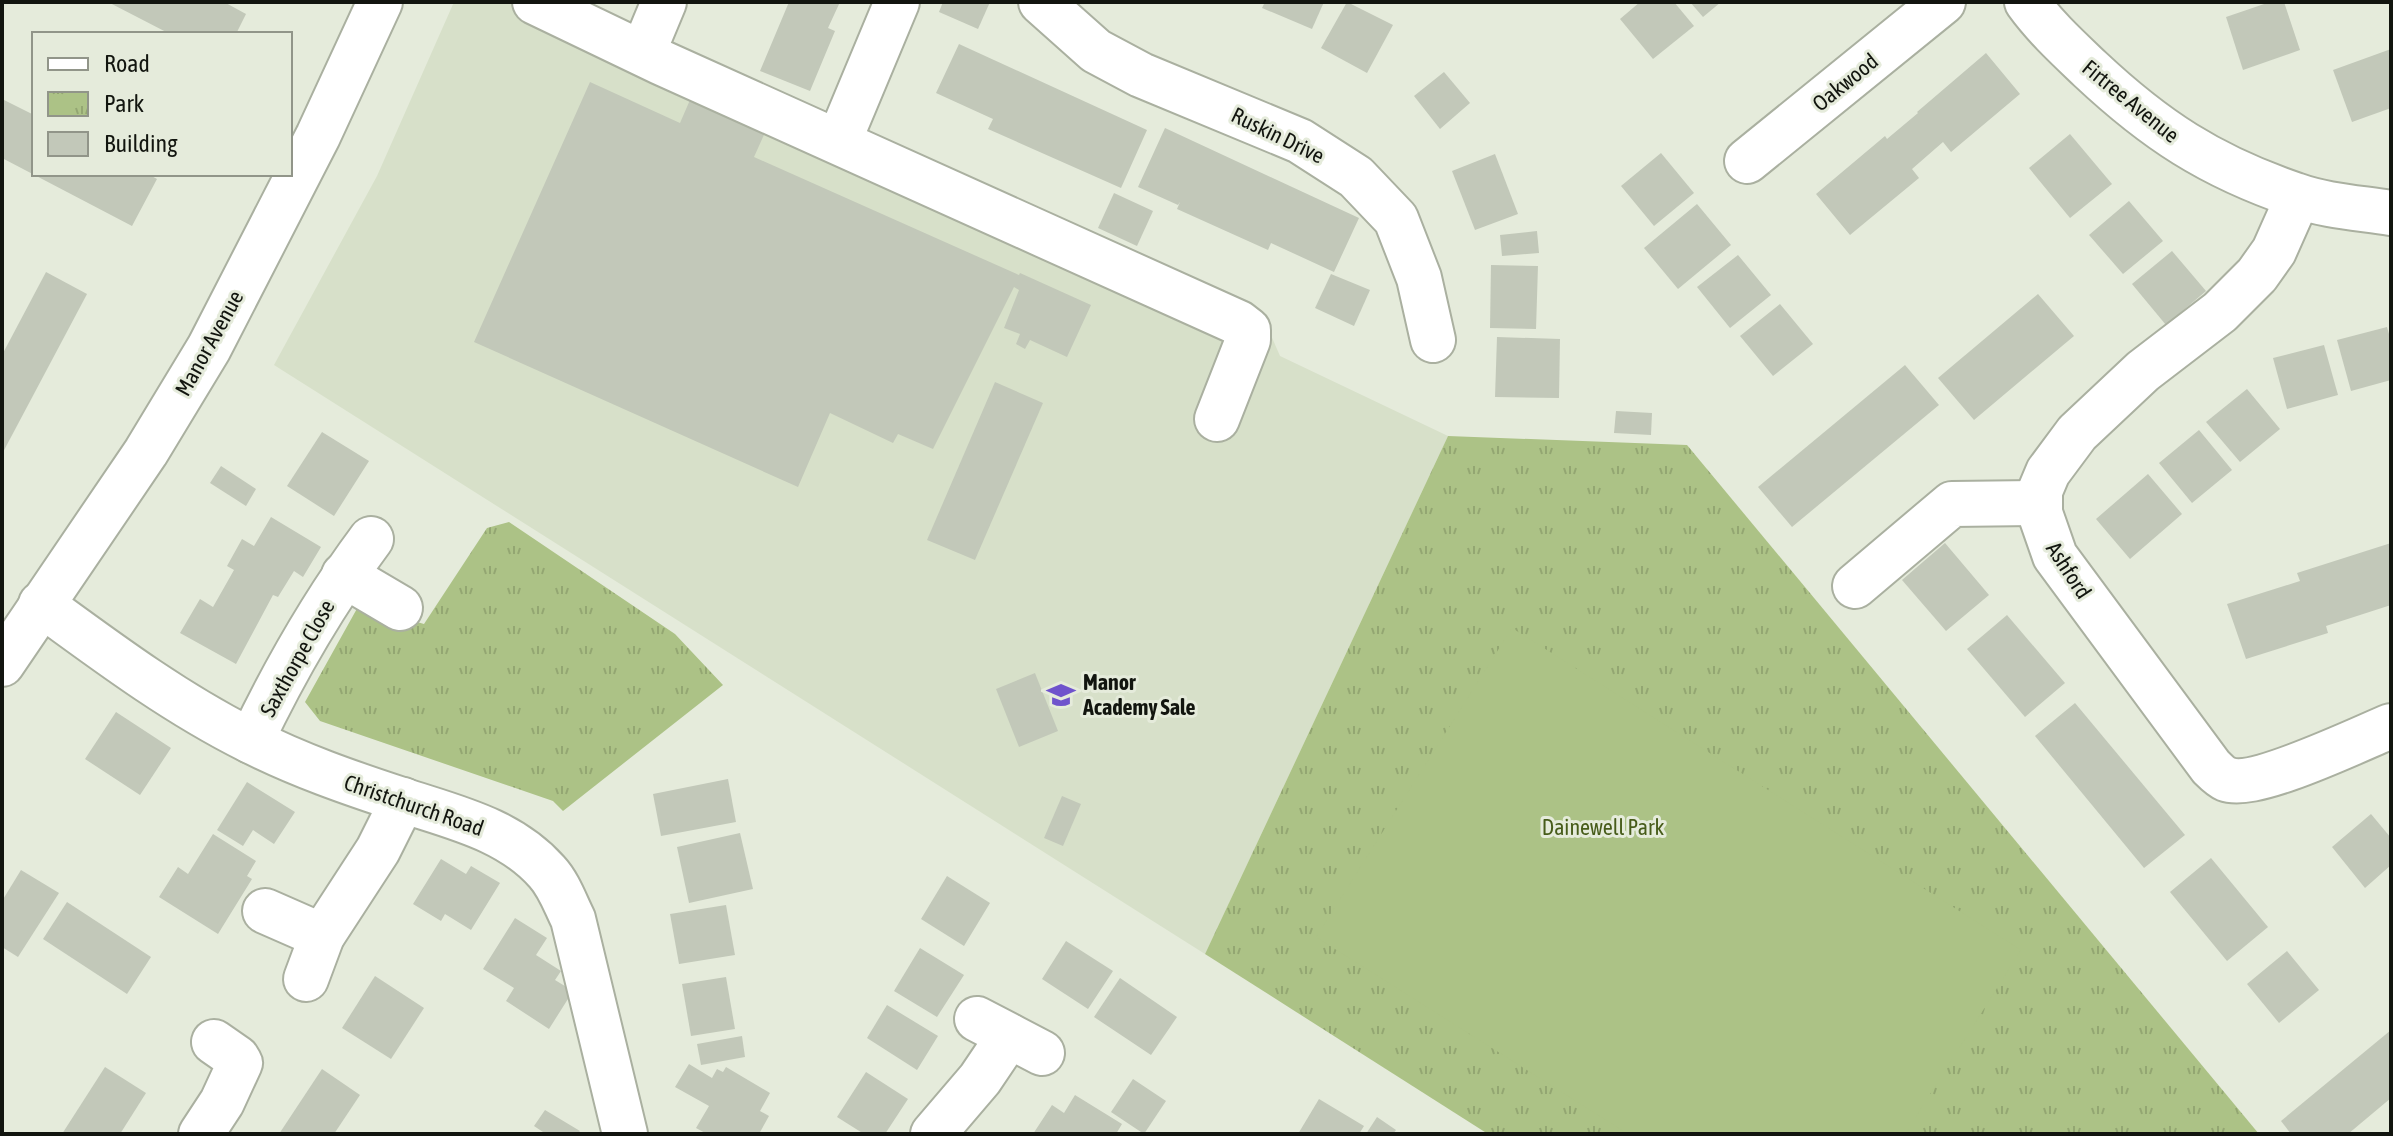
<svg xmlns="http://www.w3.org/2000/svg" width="2393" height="1136" font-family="'Asap Condensed',sans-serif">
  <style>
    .built { fill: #d7e0c9 }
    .park { fill: url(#park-tufts) }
    .pitch { fill: #acc286 }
    .building { fill: #c2c8b9 }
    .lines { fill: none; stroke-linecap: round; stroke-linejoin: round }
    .minor-casing { stroke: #aab0a0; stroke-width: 48 }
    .minor { stroke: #fff; stroke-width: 44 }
    .labels { text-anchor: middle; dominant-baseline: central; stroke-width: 6; stroke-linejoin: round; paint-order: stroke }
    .street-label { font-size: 22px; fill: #12150f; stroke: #e5ebdb }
    .poi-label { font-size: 22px; font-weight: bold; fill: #12150f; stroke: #e5ebdb; text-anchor: start }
    .park-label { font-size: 22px; fill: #475c1a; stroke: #e5ebdb }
  </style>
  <defs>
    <pattern id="park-tufts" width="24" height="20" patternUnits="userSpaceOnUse" patternTransform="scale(2)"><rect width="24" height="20" fill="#acc286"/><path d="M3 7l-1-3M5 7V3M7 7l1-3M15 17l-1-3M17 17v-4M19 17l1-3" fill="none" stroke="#93a672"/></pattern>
  </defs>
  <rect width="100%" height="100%" fill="#e5ebdb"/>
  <!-- built -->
  <path class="built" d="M454,2h113l703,331 10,23 168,80 -243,518 -931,-589 103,-189z"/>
  <!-- park -->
  <g class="park">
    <path d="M1448,436l239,9 572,689h-771l-283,-180z"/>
    <path d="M509,522l166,112 48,51 -160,126 -10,-10 -233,-80 -15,-19 54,-97 65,19 63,-96z"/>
  </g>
  <!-- pitch -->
  <path class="pitch" d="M1512,628l509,322 -116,184h-277l-312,-197z"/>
  <!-- building -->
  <g class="building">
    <path d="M108,2h116l22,12 -10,20h-66z"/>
    <path d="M789,2h51l-12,26 7,3 -25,60 -50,-20z"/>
    <path d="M943,2h47l-12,27 -39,-17z"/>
    <path d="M1265,2h59l-12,27 -50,-21z"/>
    <path d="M1347,2l46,23 -26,48 -46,-25z"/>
    <path d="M1640,2h34l20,24 -41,33 -33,-40z"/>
    <path d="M1690,2h31l-18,15z"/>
    <path d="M2270,2h14l16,48 -57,20 -17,-53z"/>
    <path d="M959,44l188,86 -26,58 -133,-59 5,-10 -57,-26z"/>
    <path d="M2391,49v59l-39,14 -19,-52z"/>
    <path d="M1986,53l34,41 -69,58 -8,-10 -31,27 7,9 -69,57 -34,-41 69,-58 2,3 31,-26 -1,-1z"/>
    <path d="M1444,72l26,31 -30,26 -26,-33z"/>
    <path d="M590,82l90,41 13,-30 75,33 -14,31 265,118 1,-2 71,32 -24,52 -37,-17 -5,9 -9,-5 4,-10 -16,-6 15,-38 -5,-3 -81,162 -35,-15 -5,9 -63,-30 -32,74 -324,-145z"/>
    <path d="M2,99l32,16v59h114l9,5 -25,47 -130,-68z"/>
    <path d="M1165,128l194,90 -25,54 -63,-29 -3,7 -91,-41 3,-7 -2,3 -40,-18z"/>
    <path d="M2070,134l42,50 -42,34 -41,-50z"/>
    <path d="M1661,153l33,40 -40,33 -33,-40z"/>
    <path d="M1495,154l23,60 -43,16 -23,-59z"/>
    <path d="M1114,193l39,18 -16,35 -39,-18z"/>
    <path d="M2129,201l34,40 -40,33 -34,-39z"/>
    <path d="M1697,204l34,41 -53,44 -34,-41z"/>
    <path d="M1537,231l2,22 -37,3 -2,-21z"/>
    <path d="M2172,251l34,40 -40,34 -34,-41z"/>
    <path d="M1738,255l33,40 -41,33 -33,-41z"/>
    <path d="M1491,265l47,1 -2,63 -46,-1z"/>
    <path d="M46,272l41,22 -85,160v-99z"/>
    <path d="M1331,274l39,16 -16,36 -39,-18z"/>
    <path d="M2038,294l36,42 -100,84 -36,-42z"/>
    <path d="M1780,304l33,40 -40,32 -33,-40z"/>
    <path d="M2387,327l4,14v39l-40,11 -14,-51z"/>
    <path d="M1497,337l63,2 -1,59 -64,-1z"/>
    <path d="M2324,345l14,50 -51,14 -14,-51z"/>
    <path d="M1905,365l34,40 -147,122 -34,-40z"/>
    <path d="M995,382l48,21 -68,157 -48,-20z"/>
    <path d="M2247,389l33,40 -40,33 -34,-40z"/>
    <path d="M1616,411l36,2 -1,22 -37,-2z"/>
    <path d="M2199,430l33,40 -40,33 -33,-40z"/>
    <path d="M322,432l47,29 -35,55 -47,-30z"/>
    <path d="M221,466l35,23 -10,17 -36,-23z"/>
    <path d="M2148,474l34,40 -52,45 -34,-40z"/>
    <path d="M271,517l50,30 -18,30 -9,-6 -16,26 -5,-2 -37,69 -56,-31 20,-34 13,8 21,-37 -7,-4 15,-27 12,7z"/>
    <path d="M1945,543l44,52 -43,36 -44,-51z"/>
    <path d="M2391,543v62l-65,21 2,7 -82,26 -19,-55 73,-23 -3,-8z"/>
    <path d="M2007,615l58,68 -40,34 -58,-68z"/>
    <path d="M1035,673l23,58 -39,16 -23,-58z"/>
    <path d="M2075,703l110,132 -41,33 -109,-132z"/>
    <path d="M116,712l55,36 -31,47 -55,-36z"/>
    <path d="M728,779l8,43 -75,14 -8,-42z"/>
    <path d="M247,782l48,30 -21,32 -21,-14 -10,16 -26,-16z"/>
    <path d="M1062,796l19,8 -18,42 -19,-8z"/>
    <path d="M2371,814l20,24v27l-26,23 -33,-41z"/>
    <path d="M740,833l13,56 -64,14 -12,-56z"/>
    <path d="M213,834l43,27 -9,15 5,3 -34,55 -59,-37 19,-30 10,7z"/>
    <path d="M2211,858l57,69 -41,34 -57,-69z"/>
    <path d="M441,859l25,15 5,-8 29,17 -29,47 -26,-16 -4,7 -28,-17z"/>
    <path d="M21,870l38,23 -41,64 -16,-10v-46z"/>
    <path d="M947,876l43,27 -26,43 -43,-27z"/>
    <path d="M67,902l84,55 -24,37 -84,-55z"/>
    <path d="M726,905l9,50 -56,9 -9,-50z"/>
    <path d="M515,918l32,20 -11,17 25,16 -6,9 18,11 -24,38 -43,-28 8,-13 -31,-19z"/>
    <path d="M1066,941l47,30 -25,38 -46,-30z"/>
    <path d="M920,948l44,27 -27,42 -43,-26z"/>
    <path d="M2287,951l32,39 -40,33 -32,-39z"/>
    <path d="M375,976l49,32 -33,51 -49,-31z"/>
    <path d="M726,977l9,52 -44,7 -9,-52z"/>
    <path d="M1120,978l57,39 -26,38 -57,-38z"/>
    <path d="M887,1005l51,31 -21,34 -50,-32z"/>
    <path d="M2391,1030v68l-43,36h-57l-10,-13z"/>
    <path d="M742,1036l3,21 -44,8 -4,-21z"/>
    <path d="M689,1064l23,14 5,-9 6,3 3,-5 44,26 -10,18 9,5 -10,18h-52l-11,-6 13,-22 -34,-19z"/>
    <path d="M105,1067l41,26 -26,41h-58z"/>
    <path d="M322,1069l38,26 -26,39h-55z"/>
    <path d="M866,1072l42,27 -23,35h-21l-27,-17z"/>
    <path d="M1133,1079l33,22 -22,33 -33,-22z"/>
    <path d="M1075,1095l47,29 -6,10h-83l19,-29 12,8z"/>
    <path d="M1319,1099l45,27 -5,8h-61z"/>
    <path d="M545,1110l35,21 -2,3h-32l-12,-8z"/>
    <path d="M1377,1117l19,13 -3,4h-27z"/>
  </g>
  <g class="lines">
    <defs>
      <g id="minor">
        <path d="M535,2l125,60 579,261 9,7v10l-31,79"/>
        <path d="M1041,2l55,49 45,24 159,66 56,36 40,42 23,59 14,62"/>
        <path d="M2027,2c18,25 41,46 63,67 65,61 120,97 205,126 30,11 65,13 96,18"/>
        <path d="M649,38l15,-36"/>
        <path d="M841,136l56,-134"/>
        <path d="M1747,161l196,-159"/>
        <path d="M2298,197l-24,54 -17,24 -37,37 -77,59 -66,62 -29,39 -8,19v22l15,43 156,211c4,4 10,10 15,12 29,11 133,-40 165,-53"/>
        <path d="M344,575l56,33"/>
        <path d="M1855,586l97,-82 88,-1"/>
        <path d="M41,604c67,49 134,99 208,136 49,25 101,43 153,60 51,17 107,29 145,72 12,13 18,31 26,47l52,215"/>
        <path d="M2,664l144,-212 63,-104 109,-212 62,-134"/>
        <path d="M251,741c34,-71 73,-139 120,-202"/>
        <path d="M265,911l57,25"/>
        <path d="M306,979l16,-43 56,-86 25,-50"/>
        <path d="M977,1019l65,34"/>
        <path d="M201,1134l21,-32 18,-39 -3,-5 -23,-16"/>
        <path d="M933,1134l47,-55 29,-43"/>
      </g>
    </defs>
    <!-- minor casing -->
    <use href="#minor" class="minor-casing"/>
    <!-- minor -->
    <use href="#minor" class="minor"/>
  </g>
  <!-- icons -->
  <defs>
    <symbol id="school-bare" viewBox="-9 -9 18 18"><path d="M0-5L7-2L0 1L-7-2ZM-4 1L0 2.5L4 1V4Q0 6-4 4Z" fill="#6f53cc" stroke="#e5ebdb" stroke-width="2.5" paint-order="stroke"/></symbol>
  </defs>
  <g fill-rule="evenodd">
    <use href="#school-bare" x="1041" y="675" width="40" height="40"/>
  </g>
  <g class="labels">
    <!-- street labels -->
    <g class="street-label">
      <text transform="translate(1845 82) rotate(-39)">Oakwood</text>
      <text transform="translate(2131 101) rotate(39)">Firtree Avenue</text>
      <text transform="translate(1278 135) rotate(26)">Ruskin Drive</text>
      <text transform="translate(209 343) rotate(-61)">Manor Avenue</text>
      <text transform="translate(2069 570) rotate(57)">Ashford</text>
      <text transform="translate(297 658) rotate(-61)">Saxthorpe Close</text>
      <text transform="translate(414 805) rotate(19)">Christchurch Road</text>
    </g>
    <!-- poi labels -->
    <g class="poi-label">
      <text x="1083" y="682">Manor<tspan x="1083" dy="25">Academy Sale</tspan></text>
    </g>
    <!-- park labels -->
    <g class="park-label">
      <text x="1603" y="827">Dainewell Park</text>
    </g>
  </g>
  <!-- border -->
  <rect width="2393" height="1136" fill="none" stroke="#12150f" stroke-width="8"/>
  <!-- legend -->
  <rect x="32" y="32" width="260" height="144" fill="#e5ebdb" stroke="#919589" stroke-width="2"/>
  <rect x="48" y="58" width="40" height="12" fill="#ffffff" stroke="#919589" stroke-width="2"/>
  <text x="104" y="72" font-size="24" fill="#12150f">Road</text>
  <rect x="48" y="92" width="40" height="24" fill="url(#park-tufts)" stroke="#919589" stroke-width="2"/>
  <text x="104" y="112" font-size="24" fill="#12150f">Park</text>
  <rect x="48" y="132" width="40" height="24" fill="#c2c8b9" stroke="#919589" stroke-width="2"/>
  <text x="104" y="152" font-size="24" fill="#12150f">Building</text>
</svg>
